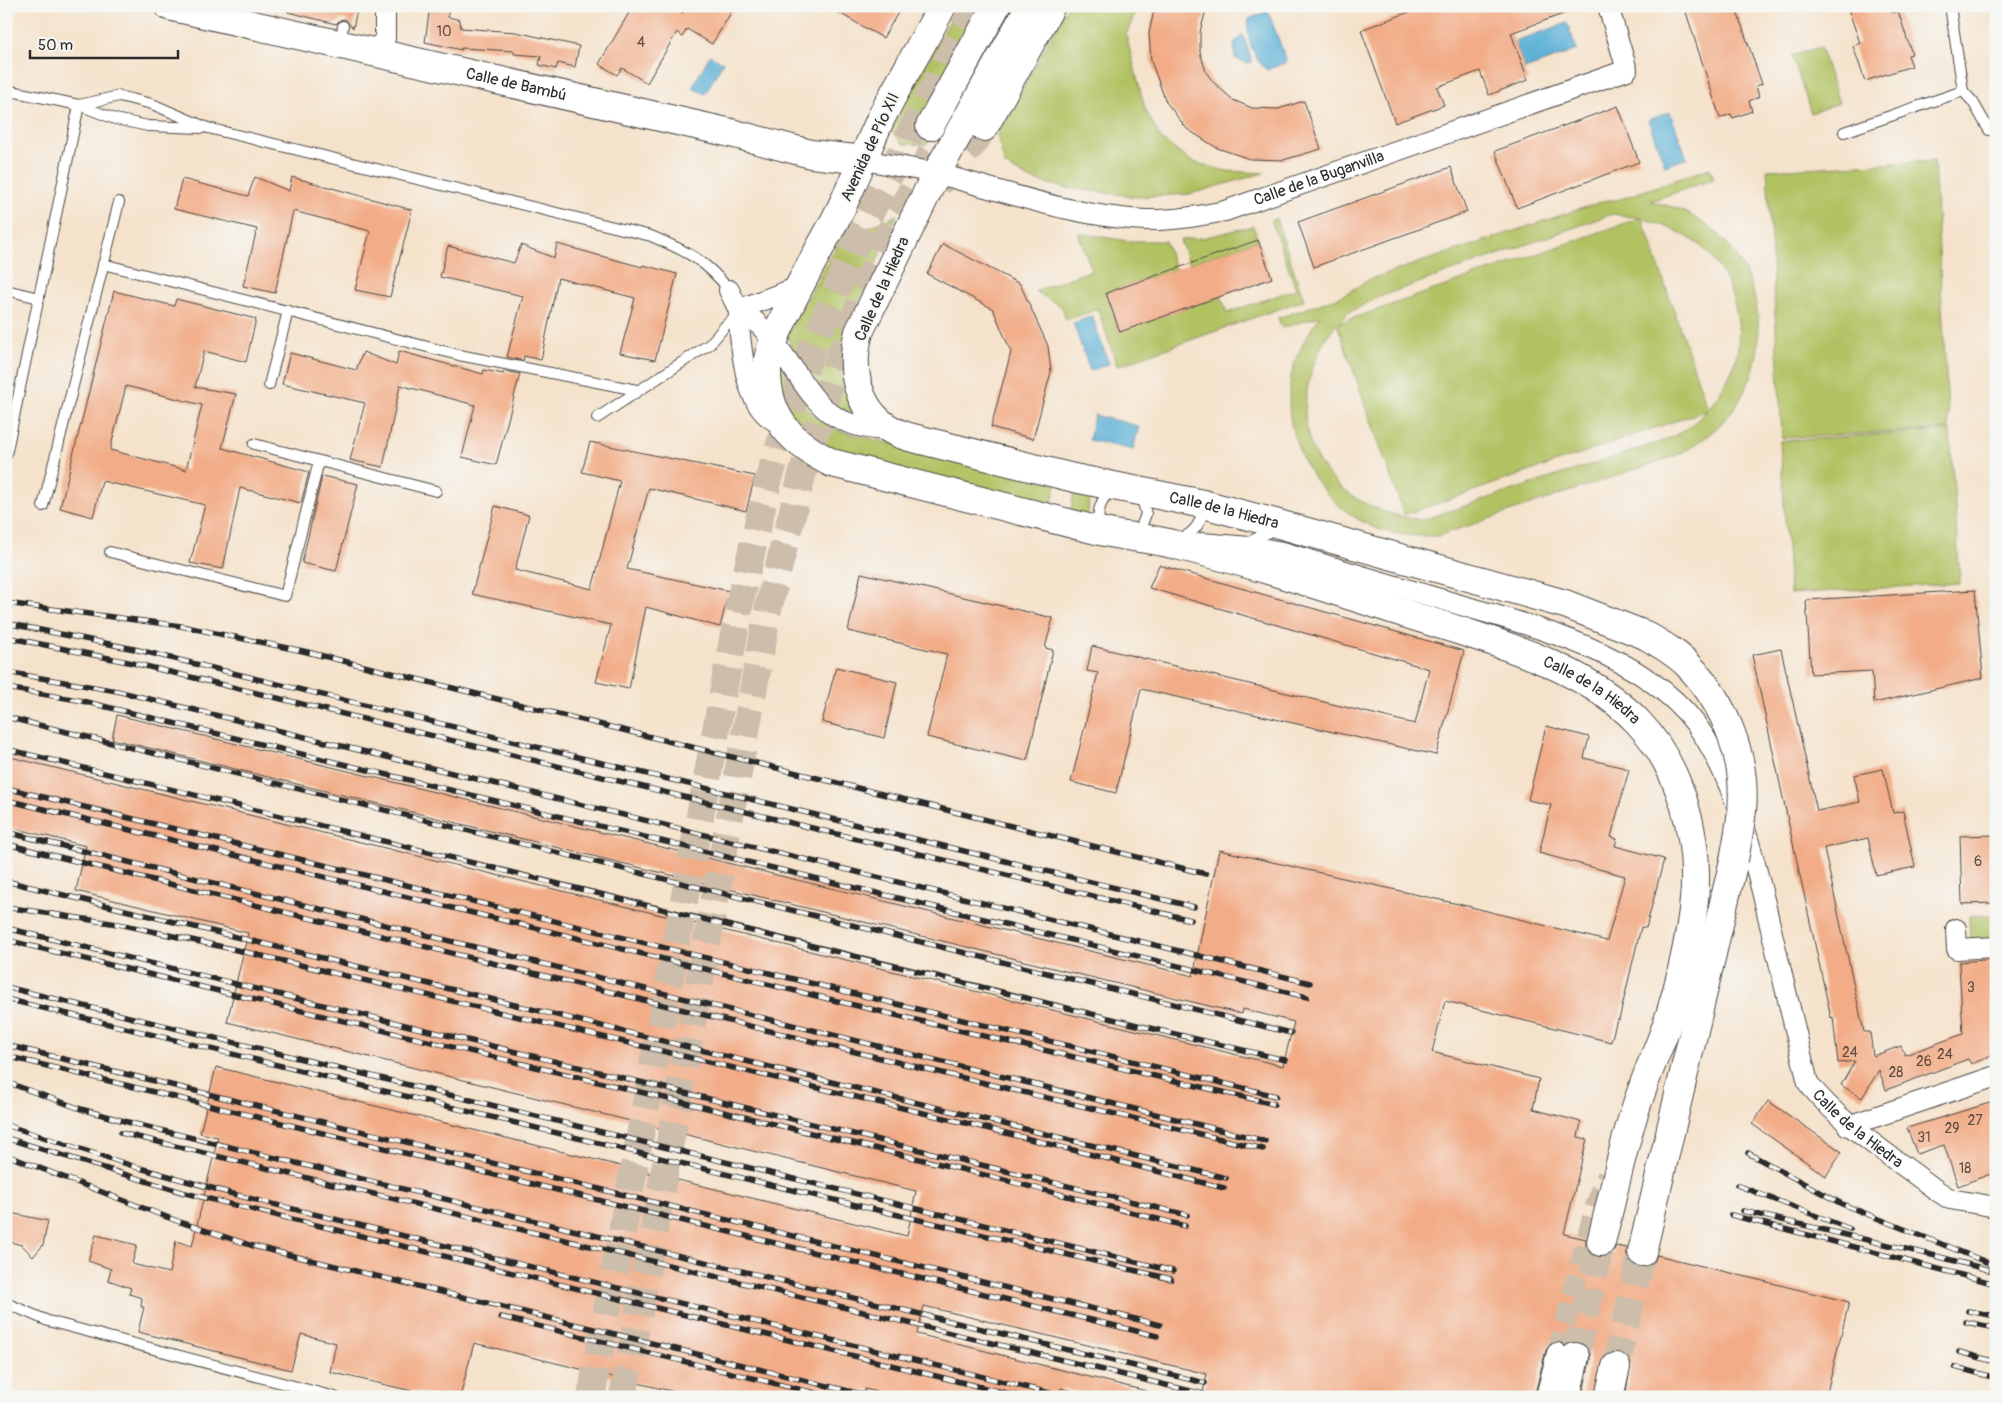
<svg xmlns="http://www.w3.org/2000/svg" width="2002" height="1403" font-family="Pangolin,sans-serif">
  <style>
    .green { fill: #b2c264; stroke: #6e7648; fill-rule: evenodd }
    .water { fill: #59afd5; stroke: #426d80 }
    .building { fill: #f2ad88; fill-rule: evenodd }
    .lines { fill: none; stroke-linecap: round; stroke-linejoin: round }
    .street-tunnel { stroke: #cdbdab; stroke-width: 20; stroke-dasharray: 20 10; stroke-linecap: butt }
    .secondary-tunnel { stroke: #cdbdab; stroke-width: 28; stroke-dasharray: 28 14; stroke-linecap: butt }
    .primary-tunnel { stroke: #cdbdab; stroke-width: 28; stroke-dasharray: 28 14; stroke-linecap: butt }
    .lane-casing { stroke: #494643; stroke-width: 12 }
    .street-casing { stroke: #494643; stroke-width: 22 }
    .secondary-casing { stroke: #494643; stroke-width: 30 }
    .primary-casing { stroke: #494643; stroke-width: 30 }
    .lane { stroke: #fff; stroke-width: 10 }
    .street { stroke: #fff; stroke-width: 20 }
    .secondary { stroke: #fff; stroke-width: 28 }
    .primary { stroke: #fff; stroke-width: 28 }
    .rail-casing { stroke: #2b2b2b; stroke-width: 5.5 }
    .rail { stroke: #f6f6f2; stroke-width: 4; stroke-dasharray: 11; stroke-linecap: butt }
    .secondary-bridge-casing { stroke: #494643; stroke-width: 30; stroke-linecap: butt }
    .secondary-bridge { stroke: #fff; stroke-width: 28 }
    .labels { text-anchor: middle; dominant-baseline: central; stroke-width: 4; stroke-linejoin: round; paint-order: stroke }
    .number-label { font-size: 14px; fill: #5d4c42 }
    .street-label { font-size: 16px; fill: #2b2b2b; stroke: #f6f6f2 }
  </style>
  <rect width="100%" height="100%" fill="#f6f6f2"/>
  <filter id="ink" filterUnits="userSpaceOnUse"><feTurbulence type="fractalNoise" baseFrequency=".02" numOctaves="2"/><feDisplacementMap in="SourceGraphic" scale="10" xChannelSelector="R" yChannelSelector="G"/><feConvolveMatrix kernelMatrix="1 2 1 2 8 2 1 2 1" color-interpolation-filters="sRGB"/></filter>
  <filter id="wash" filterUnits="userSpaceOnUse"><feTurbulence type="fractalNoise" baseFrequency=".0096" numOctaves="4" result="noise"/><feDisplacementMap in="SourceGraphic" scale="20" xChannelSelector="R" yChannelSelector="G"/><feGaussianBlur stdDeviation="1.12" result="paint"/><feColorMatrix in="noise" values="0 0 0 0 0 0 0 0 0 0 0 0 0 0 0 0 0 1.4 0 .05"/><feComposite in="paint" operator="in"/></filter>
  <g filter="url(#wash)">
    <rect width="100%" height="100%" fill="#f5e2cb"/>
    <!-- green -->
    <g class="green">
      <path d="M958,6h29l-52,129 -10,10 -22,-1 -13,-14z"/>
      <path d="M1068,6h70l-12,29 19,74 16,30 29,22 36,10 38,2 -74,21 -51,3 -73,-9 -37,-9 -24,-14 -8,-30z"/>
      <path d="M1820,47l19,56 -28,10 -19,-57z"/>
      <path d="M1934,161l15,268 -167,9 -15,-268z"/>
      <path d="M1710,168l4,11 -63,22c12,4 26,6 36,12 11,6 22,14 32,22 14,12 26,34 32,51 24,72 -9,138 -76,170l-237,80c-21,0 -43,0 -63,-8 -59,-26 -97,-90 -83,-155 5,-21 16,-40 28,-57l-38,12 -4,-10 62,-21 30,-18 237,-79h10zM1612,214l28,4 -301,105 9,-10 31,-16zM1642,218c23,8 50,17 67,36 24,29 36,72 26,108 -5,17 -17,33 -27,47zM1337,324l67,191 303,-105c-13,15 -28,25 -47,32l-238,78c-78,-9 -136,-64 -111,-146 5,-18 12,-36 26,-50z"/>
      <path d="M897,215l-60,137 5,30 14,29v4l-24,-9 -33,-39 -12,-32 53,-95z"/>
      <path d="M1276,218l28,82 -187,66 -19,-57 -32,11 -4,-13 -27,-16 57,-21 -14,-37 50,8h37l10,28 -69,24 13,39 102,-36 6,17 69,-24 -25,-69z"/>
      <path d="M1253,226l5,14 -69,24 -9,-24 22,-2z"/>
      <path d="M783,368c15,33 21,44 53,62l220,54 -5,25 -199,-49 -51,-27 -17,-32 -7,-31z"/>
      <path d="M1950,430l10,153 -170,11 -10,-153z"/>
      <path d="M1075,488l19,5 -5,10 -2,15 -17,-5z"/>
      <path d="M1996,915v24l-26,2 -1,-25z"/>
    </g>
    <!-- water -->
    <g class="water">
      <path d="M1268,11l19,51 -20,8c-13,-10 -23,-35 -18,-51z"/>
      <path d="M1567,23l10,27 -52,19 -10,-28z"/>
      <path d="M1243,34l9,28 -6,1 -11,-5 -1,-15z"/>
      <path d="M710,55l13,7 -18,32 -13,-6z"/>
      <path d="M1670,112l17,46 -22,8 -17,-46z"/>
      <path d="M1092,316l17,48 -19,7 -17,-48z"/>
      <path d="M1094,415l45,11 -6,24 -44,-10z"/>
    </g>
    <g id="blocks">
      <!-- building -->
      <g class="building">
        <path d="M288,6h70l-5,22 -8,-9 -5,1 -4,4 -48,-12z"/>
        <path d="M430,6h18v11l12,3 1,8 55,4 63,14 -4,21 -17,-4 -2,6 -17,-4 2,-9 -27,-2v-3l-53,-3 1,2 -37,-8z"/>
        <path d="M633,6h39l11,7 4,-7h48l-23,38 -25,-15 -5,8 -5,-5 -30,51 -25,-15 -5,7 -18,-11z"/>
        <path d="M827,6h75l-19,32z"/>
        <path d="M1155,6h52l-7,26v20l6,20 7,10 20,18 19,8 26,1 26,-8 17,48 -38,11 -33,-1 -33,-11 -30,-19 -21,-27 -15,-41 -2,-28z"/>
        <path d="M1425,6h153l1,2 -68,25 17,47 -39,15 -9,-24 -43,16 7,18 -49,18 -34,-93z"/>
        <path d="M1684,6h51l27,78 -6,2 3,11 -10,4 3,10 -19,7 -2,-4 -11,4z"/>
        <path d="M1847,6h43l2,7 6,-2 14,43 -4,1 4,11 -47,15 -12,-35 7,-3z"/>
        <path d="M1618,106l21,56 -122,46 -22,-57z"/>
        <path d="M1451,167l16,45 -153,55 -16,-45z"/>
        <path d="M255,177l34,14 3,-14 120,33 -22,87 -35,-7 15,-59 -77,-20 -18,82 -32,-7 14,-57 -83,-20 8,-30 66,17z"/>
        <path d="M1258,240l14,38 -152,54 -14,-39z"/>
        <path d="M557,244l85,23 1,-2 34,9 -22,86 -35,-7 15,-55 -77,-20 -17,82 -17,-4 -1,5 -16,-4 16,-61 -83,-19 8,-31 66,17 7,-18 33,13z"/>
        <path d="M943,244l77,40 28,62 3,26 -18,67 -42,-12 20,-75 -18,-43 -66,-35z"/>
        <path d="M114,291l60,15 2,-7 80,20 -10,43 -42,-11 -9,36 41,7 -14,54 87,24 -8,31 -61,-15 -17,81 -33,-6 15,-58 -103,-24 -9,36 -33,-9zM126,386l76,19 -16,65 -76,-20z"/>
        <path d="M399,351l84,23 1,-4 19,4 1,-3 16,3 -24,91 -34,-8 13,-52 -75,-20 -17,82 -33,-7 15,-57 -83,-19 8,-31 66,17 7,-18 33,13z"/>
        <path d="M590,442l165,34 -9,35 -97,-23 -22,81 102,22 -9,36 -74,-20 -17,82 -33,-7 15,-57 -139,-31 23,-88 34,9 -14,55 77,19 28,-108 -38,-9z"/>
        <path d="M322,476l36,8 -22,87 -34,-8z"/>
        <path d="M1159,565l305,86 -28,104 -295,-66 -25,104 -45,-11 27,-109 -11,-2 5,-25 323,78 14,-55 -280,-81z"/>
        <path d="M861,573l192,45 -8,30 8,2 -26,111 -100,-24 20,-83 -99,-23z"/>
        <path d="M1975,590l8,88 -109,25 -2,-32 -61,3 -5,-74z"/>
        <path d="M1781,649l36,162 43,-9 -6,-27 29,-6 10,44 10,-2 12,56 -39,8 -8,-37 -44,10 40,184h6l3,24 28,-10 4,9 58,-21 -4,-72 37,-3v95l-25,10 -3,-5 -82,31 -7,-20 -17,28 -21,-13 14,-24 -17,2 -5,-46 -2,1 -79,-363z"/>
        <path d="M836,667l61,15 -13,56 -62,-16z"/>
        <path d="M117,715l1076,261 26,-126 248,56 140,35 18,-65 -86,-23 12,-48 -23,-5 18,-74 43,11 -5,21 45,11 -18,68 6,2 -2,7 49,13 -18,69 -5,-1 -22,93 -2,-1 -6,23 -166,-41 -13,51 107,27 -6,30 48,13 -3,15 9,2 -23,95 22,5v8l5,7 7,3h8l7,-5 3,-6 11,2v9l4,6 7,4h9l7,-5 3,-7 192,47 -23,95h-201l6,-34 -5,-8 -7,-3h-8l-7,5 -10,40h-12l8,-37v-8l-4,-6 -7,-4 -13,3 -7,-4 -6,1 -7,8 -12,47h-332l5,-23 -283,-68 -7,28 229,57 -1,6h-47l-37,-9 -2,9h-163l-31,-8v8h-170l-221,-54 -14,54h-22l-108,-25 6,-29 -35,-9 -10,36 -153,-38 6,-25h-3l1,-9 -13,-4 2,-6 -23,-8 3,-11 -23,-8 8,-26 41,10 -5,19 37,9 7,-32 16,5 26,-109 -18,-4 16,-66 691,169 9,-45 -689,-169 21,-89 -172,-42 10,-45 -80,-20v-70l1277,310 11,-44 -51,-13 -1,5 -1130,-275z"/>
        <path d="M1996,835v68l-34,1 -2,-68z"/>
        <path d="M1768,1101l74,51 -16,24 -74,-52z"/>
        <path d="M1996,1101v71l-38,14 -14,-41 -27,9 -10,-26z"/>
        <path d="M6,1212l42,9 -5,24 -10,12 -11,-12 -16,-4z"/>
      </g>
    </g>
  </g>
  <g filter="url(#ink)">
    <use href="#blocks" fill-opacity="0" stroke="#494643" stroke-width="1"/>
    <g class="lines">
      <!-- street-tunnel -->
      <path class="street-tunnel" d="M1557,1353l38,-147 12,-31"/>
      <!-- secondary-tunnel -->
      <g class="secondary-tunnel">
        <path d="M1575,1357l26,-115"/>
        <path d="M1616,1367l26,-115"/>
      </g>
      <!-- primary-tunnel -->
      <g class="primary-tunnel">
        <path d="M938,184l38,-44 8,-13"/>
        <path d="M591,1397l150,-800 27,-116 42,-128 51,-122 114,-225"/>
        <path d="M623,1397l146,-792 33,-130 32,-103 47,-123 92,-174"/>
      </g>
      <defs>
        <g id="lane">
          <path d="M340,44l3,-18"/>
          <path d="M6,90l73,15 36,14 33,7 54,2"/>
          <path d="M1963,91l10,11 16,28 7,-1"/>
          <path d="M79,105l40,-9 33,8 56,24 443,108c35,15 55,24 78,54"/>
          <path d="M1844,132l119,-41 -13,-85"/>
          <path d="M103,264l356,91 178,35"/>
          <path d="M6,290l33,8"/>
          <path d="M269,385l19,-74"/>
          <path d="M597,418l113,-74 15,-18 14,-12"/>
          <path d="M254,444l182,47"/>
          <path d="M6,455l73,-350"/>
          <path d="M43,506l76,-304"/>
          <path d="M1100,529c-4,-15 0,-31 13,-40"/>
          <path d="M1138,535l8,-21 -5,-20"/>
          <path d="M1178,540c16,-6 25,-18 25,-36"/>
          <path d="M1247,543l20,-10 7,-8"/>
          <path d="M110,552l175,44 34,-135"/>
          <path d="M6,1303l42,18 287,76"/>
        </g>
        <g id="street">
          <path d="M374,52l11,-13v-33"/>
          <path id="s1" d="M864,160c25,5 51,8 75,14 68,18 136,43 207,46 26,1 54,-4 79,-9l402,-141 -19,-64"/>
          <path d="M729,290c3,7 8,15 10,22 2,7 0,16 1,23 3,28 8,74 37,87"/>
          <path d="M739,314c14,3 21,11 30,22 42,49 45,92 120,94"/>
          <path d="M739,314l9,-8 50,-19"/>
          <path id="s2" d="M1202,543l59,5 22,4c55,17 109,33 164,49 87,26 206,53 257,135 35,57 51,124 66,189 12,52 25,105 38,158 35,44 84,73 128,107l14,9 46,8"/>
          <path d="M1956,929l1,20 39,-2"/>
          <path d="M1848,1126l148,-50"/>
          <path d="M1546,1397l11,-44"/>
        </g>
        <g id="secondary">
          <path id="s3" d="M169,6l562,127 80,21 53,6"/>
          <path id="s4" d="M942,6c-19,37 -41,73 -60,110 -16,34 -29,70 -47,104 -18,34 -38,68 -54,104 -6,13 -13,28 -14,43 -1,50 23,75 65,96l268,68c24,6 49,7 72,13 81,19 160,46 238,71 75,24 172,48 228,107 43,45 62,117 56,178 -3,36 -16,92 -28,127 -7,21 -17,41 -24,63 -18,48 -28,102 -41,152"/>
          <path id="s5" d="M1030,6l-94,168 -77,158c-12,44 2,92 50,105l165,41 129,26 72,19 290,81 80,31"/>
          <path d="M1642,1252l92,-392"/>
          <path d="M1566,1397l9,-40"/>
          <path d="M1609,1397l7,-30"/>
        </g>
        <g id="primary">
          <path d="M930,126l66,-120"/>
          <path d="M984,127l67,-121"/>
        </g>
      </defs>
      <!-- lane casing -->
      <use href="#lane" class="lane-casing"/>
      <!-- street casing -->
      <use href="#street" class="street-casing"/>
      <!-- secondary casing -->
      <use href="#secondary" class="secondary-casing"/>
      <!-- primary casing -->
      <use href="#primary" class="primary-casing"/>
      <!-- lane -->
      <use href="#lane" class="lane"/>
      <!-- street -->
      <use href="#street" class="street"/>
      <!-- secondary -->
      <use href="#secondary" class="secondary"/>
      <!-- primary -->
      <use href="#primary" class="primary"/>
      <defs>
        <g id="rail">
          <path d="M6,603l175,23 122,25 903,223"/>
          <path d="M6,623l128,26 1060,258"/>
          <path d="M6,637l127,26 1058,257"/>
          <path d="M6,672l111,19 1193,292"/>
          <path d="M6,688l72,12 1229,297"/>
          <path d="M6,717l1285,316"/>
          <path d="M6,749c427,103 852,211 1279,311"/>
          <path d="M6,788l1270,308"/>
          <path d="M6,800l914,221 354,83"/>
          <path d="M6,832l1259,309"/>
          <path d="M6,844l907,222 350,83"/>
          <path d="M6,881l1220,297"/>
          <path d="M6,907l118,18 117,26 733,174 250,63"/>
          <path d="M6,928l1181,287"/>
          <path d="M6,940l955,229 224,57"/>
          <path d="M6,987l1167,284"/>
          <path d="M6,999l769,187 396,93"/>
          <path d="M6,1045l1154,280"/>
          <path d="M6,1056l1151,280"/>
          <path d="M6,1082l75,27 54,15 1070,259"/>
          <path d="M6,1125l130,42 108,30 822,200"/>
          <path d="M121,1133l1082,261"/>
          <path d="M6,1138l179,55 837,204"/>
          <path d="M1748,1153l94,51 154,62"/>
          <path d="M6,1155l171,66 76,25 620,151"/>
          <path d="M1737,1185l113,44"/>
          <path d="M1743,1211l193,45 57,15"/>
          <path d="M1731,1215l265,69"/>
          <path d="M1968,1311l28,5"/>
          <path d="M501,1317l330,80"/>
          <path d="M1966,1322l30,6"/>
          <path d="M1959,1352l37,10"/>
          <path d="M1955,1367l41,11"/>
        </g>
      </defs>
      <!-- rail casing -->
      <use href="#rail" class="rail-casing"/>
      <!-- rail -->
      <use href="#rail" class="rail"/>
      <defs>
        <path id="secondary-bridge" d="M1645,635c15,9 32,18 44,31 36,37 58,93 53,144 -2,17 -5,34 -8,50"/>
      </defs>
      <!-- secondary-bridge casing -->
      <use href="#secondary-bridge" class="secondary-bridge-casing"/>
      <!-- secondary-bridge -->
      <use href="#secondary-bridge" class="secondary-bridge"/>
    </g>
  </g>
  <g class="labels">
    <!-- number labels -->
    <g class="number-label">
      <text x="444" y="31">10</text>
      <text x="641" y="42">4</text>
      <text x="1978" y="861">6</text>
      <text x="1971" y="987">3</text>
      <text x="1850" y="1052">24</text>
      <text x="1945" y="1054">24</text>
      <text x="1924" y="1061">26</text>
      <text x="1896" y="1072">28</text>
      <text x="1975" y="1120">27</text>
      <text x="1952" y="1128">29</text>
      <text x="1924" y="1137">31</text>
      <text x="1965" y="1168">18</text>
    </g>
    <!-- street labels -->
    <g class="street-label">
      <text stroke="none"><textPath href="#s3" startOffset="356">Calle de Bambú</textPath></text>
      <text transform="translate(870 147) rotate(-65)">Avenida de Pío XII</text>
      <text stroke="none"><textPath href="#s1" startOffset="468">Calle de la Buganvilla</textPath></text>
      <text transform="translate(882 289) rotate(-66)">Calle de la Hiedra</text>
      <text stroke="none"><textPath href="#s5" startOffset="822">Calle de la Hiedra</textPath></text>
      <text stroke="none"><textPath href="#s4" startOffset="1322">Calle de la Hiedra</textPath></text>
      <text stroke="none"><textPath href="#s2" startOffset="981">Calle de la Hiedra</textPath></text>
    </g>
  </g>
  <!-- margin -->
  <rect width="2002" height="1403" fill="none" stroke="#f6f6f2" stroke-width="25"/>
  <!-- scale -->
  <path d="M30 50v8h148v-8" fill="none" stroke="#2b2b2b" stroke-width="2.5"/>
  <text x="38" y="50" font-size="15" fill="#2b2b2b" stroke="#f6f6f2" stroke-width="4" paint-order="stroke">50 m</text>
</svg>
